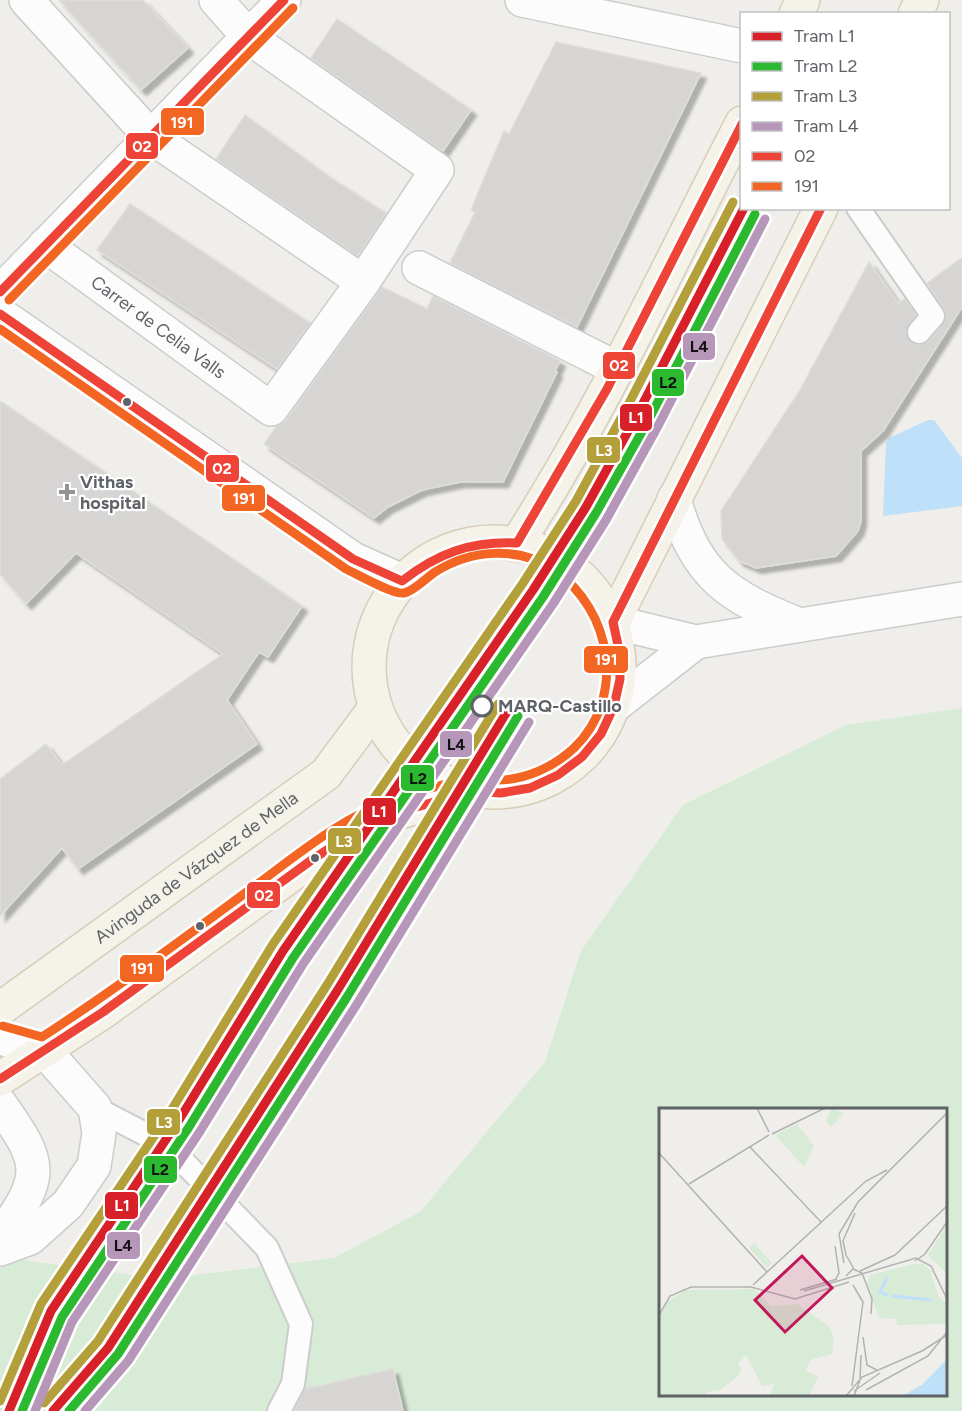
<svg xmlns="http://www.w3.org/2000/svg" width="962" height="1411" font-family="Figtree,sans-serif">
  <style>
    .green { fill: #d8ebd6; fill-rule: evenodd }
    .water { fill: #bfe0f9 }
    .building { fill: #d6d5d3; stroke: #deddd9; stroke-width: 1.5; filter: url(#shadow) }
    .lines { fill: none; stroke-linecap: round; stroke-linejoin: round }
    .lane-casing { stroke: #cbcccc; stroke-width: 26 }
    .street-casing { stroke: #cbcccc; stroke-width: 36 }
    .primary-casing { stroke: #d7ceb8; stroke-width: 36 }
    .lane { stroke: #fdfcfc; stroke-width: 22 }
    .street { stroke: #fdfcfc; stroke-width: 33 }
    .primary { stroke: #f4f2e9; stroke-width: 33 }
    .bus-1-casing { stroke: #fff; stroke-width: 14 }
    .bus-2-casing { stroke: #fff; stroke-width: 14 }
    .bus-1 { stroke: #ed4437; stroke-width: 9 }
    .bus-2 { stroke: #f26522; stroke-width: 9 }
    .tram-1-casing { stroke: #fff; stroke-width: 14 }
    .tram-2-casing { stroke: #fff; stroke-width: 14 }
    .tram-3-casing { stroke: #fff; stroke-width: 14 }
    .tram-4-casing { stroke: #fff; stroke-width: 14 }
    .tram-1 { stroke: #d72028; stroke-width: 9 }
    .tram-2 { stroke: #2bb92f; stroke-width: 9 }
    .tram-3 { stroke: #b4a03a; stroke-width: 9 }
    .tram-4 { stroke: #b797b9; stroke-width: 9 }
    .bus-dot { fill: #5f6368; stroke: #fff; stroke-width: 2 }
    .poi-dot { fill: #919496; stroke: #fff; stroke-width: 2 }
    .stop-dot { fill: #fff; stroke: #5f6368; stroke-width: 3 }
    .labels { text-anchor: middle; dominant-baseline: central; stroke-width: 4.5; stroke-linejoin: round; paint-order: stroke }
    .street-label { font-size: 18px; fill: #5f6368; stroke: #fff }
    .poi-label { font-size: 18px; font-weight: bold; fill: #5f6368; stroke: #fff; text-anchor: start }
    .stop-label { font-size: 18px; font-weight: bold; fill: #5f6368; stroke: #fff; text-anchor: start }
    .inset-river { fill: none; stroke: #bfe0f9; stroke-width: 3 }
    .inset-road { fill: none; stroke: #b1b2b2; stroke-width: 1.5 }
    .view { fill: #c2185b; fill-opacity: 0.15; stroke: #c2185b; stroke-width: 3 }
    .inset-edge { fill: none; stroke: #5f6368; stroke-width: 3 }
    .line-badge { stroke: #fff; stroke-width: 2 }
    .badge-label { font-size: 16px; text-anchor: middle; font-weight: bold; fill: #fff }
    .pale-badge-label { font-size: 16px; text-anchor: middle; font-weight: bold; fill: #111 }
  </style>
  <defs>
    <filter id="shadow"><feDropShadow dx="5.5" dy="5.5" stdDeviation="1.5" flood-color="#0004"/></filter>
  </defs>
  <rect width="100%" height="100%" fill="#efeeea"/>
  <!-- green -->
  <path class="green" d="M962,708v703h-962v-154l162,22 172,-21 86,-46 125,-150 36,-111 102,-146 163,-80zM660,1110h286v284h-286z"/>
  <!-- water -->
  <path class="water" d="M928,420h6l28,38v48l-79,10 3,-73 3,-5z"/>
  <!-- building -->
  <g class="building">
    <path d="M59,0h84l45,48 -47,42z"/>
    <path d="M337,19l134,91 -28,41 -132,-93z"/>
    <path d="M556,42l145,31 -124,254 -127,-64 25,-51 -4,-2 33,-79 5,3z"/>
    <path d="M245,115l86,63 55,35 -28,43 -142,-97z"/>
    <path d="M130,204l180,119 -33,46 -180,-119z"/>
    <path d="M962,258v49l-79,124 -22,20v70l-3,10 -22,25 -80,12 -17,-7 -17,-22 -1,-28 79,-121 69,-128 29,41 7,-4 11,16 -10,15 4,12 7,3 12,-4 17,-22 -2,-10 -17,-26z"/>
    <path d="M382,287l45,22 6,-13 127,65 -5,10 2,1 -54,110h-43l-38,8 -34,17 -14,11 -110,-74 12,-17 10,-7z"/>
    <path d="M0,401l302,205 -34,51 -9,-5 -32,48 30,44 -179,125 -16,-21 -62,68v-137l46,-35 16,21 161,-111 -147,-101 -50,51 -26,-30z"/>
    <path d="M393,1369l10,42h-109l11,-22z"/>
  </g>
  <g class="lines">
    <defs>
      <g id="lane">
        <path d="M858,208l75,108 -14,16"/>
        <path d="M95,1108l73,38 99,102 34,76 -8,60 -14,27"/>
      </g>
      <g id="street">
        <path d="M26,0l125,137 212,145"/>
        <path d="M522,0l220,46"/>
        <path id="s1" d="M45,245l226,164 92,-127 74,-112 -187,-132 -34,-38"/>
        <path d="M419,268l197,100"/>
        <path d="M0,292l284,-292"/>
        <path d="M0,314l353,245 49,22"/>
        <path d="M674,499c22,78 55,98 126,126"/>
        <path d="M613,622l83,20 266,-43"/>
        <path d="M614,706l82,-64"/>
        <path d="M0,1038l44,12 51,58 4,25 -5,33 -26,38 -38,34 -30,11"/>
        <path d="M0,1104c44,62 44,71 0,134"/>
      </g>
      <g id="primary">
        <path d="M796,14l7,-14"/>
        <path d="M915,14l7,-14"/>
        <circle cx="494" cy="667" r="125"/>
        <path d="M517,543c86,-133 152,-279 225,-420"/>
        <path d="M613,622l208,-414"/>
        <path id="s2" d="M0,1009l326,-235 49,-66"/>
        <path d="M0,1079l103,-67 210,-153 60,-39 98,-29"/>
      </g>
    </defs>
    <!-- lane casing -->
    <use href="#lane" class="lane-casing"/>
    <!-- street casing -->
    <use href="#street" class="street-casing"/>
    <!-- primary casing -->
    <use href="#primary" class="primary-casing"/>
    <!-- lane -->
    <use href="#lane" class="lane"/>
    <!-- street -->
    <use href="#street" class="street"/>
    <!-- primary -->
    <use href="#primary" class="primary"/>
    <defs>
      <g id="bus-1">
        <path d="M0,292l284,-292"/>
        <path d="M0,314l353,245 49,22c36,-28 69,-40 115,-38l90,-154 135,-265"/>
        <path d="M0,1079l103,-67 210,-153 60,-39 98,-29 30,2 29,-5 28,-13 24,-18 19,-23 13,-28 6,-27 -1,-29 -6,-28 208,-414"/>
      </g>
      <g id="bus-2">
        <path d="M9,300l284,-292"/>
        <path d="M0,329l346,240c11,5 48,26 58,24 10,-2 22,-15 31,-21 35,-22 83,-27 119,-2 58,40 73,127 20,178 -20,19 -49,32 -76,32 -13,0 -25,-2 -37,1 -24,4 -48,12 -71,20 -50,17 -99,59 -142,90 -68,50 -135,100 -206,146l-39,-11"/>
      </g>
    </defs>
    <!-- bus-1 casing -->
    <use href="#bus-1" class="bus-1-casing"/>
    <!-- bus-2 casing -->
    <use href="#bus-2" class="bus-2-casing"/>
    <!-- bus-1 -->
    <use href="#bus-1" class="bus-1"/>
    <!-- bus-2 -->
    <use href="#bus-2" class="bus-2"/>
    <defs>
      <g id="tram-1">
        <path d="M9,1411l42,-100 128,-191 104,-169 250,-361 53,-83 51,-92 107,-207"/>
        <path d="M53,1411l55,-63 229,-357 171,-281"/>
      </g>
      <g id="tram-2">
        <path d="M22,1411l40,-94 127,-190 104,-169 250,-361 53,-84 52,-92 107,-207"/>
        <path d="M69,1411l49,-57 229,-357 171,-281"/>
      </g>
      <g id="tram-3">
        <path d="M0,1401l41,-97 128,-190 104,-170 250,-361 53,-82 50,-92 107,-207"/>
        <path d="M44,1403l54,-62 229,-356 171,-281"/>
      </g>
      <g id="tram-4">
        <path d="M35,1411l37,-89 127,-189 104,-169 250,-360 53,-84 52,-94 107,-207"/>
        <path d="M85,1411l43,-50 229,-357 172,-282"/>
      </g>
    </defs>
    <!-- tram-1 casing -->
    <use href="#tram-1" class="tram-1-casing"/>
    <!-- tram-2 casing -->
    <use href="#tram-2" class="tram-2-casing"/>
    <!-- tram-3 casing -->
    <use href="#tram-3" class="tram-3-casing"/>
    <!-- tram-4 casing -->
    <use href="#tram-4" class="tram-4-casing"/>
    <!-- tram-1 -->
    <use href="#tram-1" class="tram-1"/>
    <!-- tram-2 -->
    <use href="#tram-2" class="tram-2"/>
    <!-- tram-3 -->
    <use href="#tram-3" class="tram-3"/>
    <!-- tram-4 -->
    <use href="#tram-4" class="tram-4"/>
  </g>
  <!-- markers -->
  <g class="bus-dot">
    <circle cx="127" cy="402" r="5"/>
    <circle cx="315" cy="858" r="5"/>
    <circle cx="200" cy="926" r="5"/>
  </g>
  <path class="poi-dot" d="M64 483h6v6h6v6h-6v6h-6v-6h-6v-6h6z"/>
  <circle class="stop-dot" cx="482" cy="706" r="10"/>
  <g class="labels">
    <!-- street labels -->
    <g class="street-label">
      <text stroke="none"><textPath href="#s1" startOffset="140">Carrer de Celia Valls</textPath></text>
      <text stroke="none"><textPath href="#s2" startOffset="242">Avinguda de Vázquez de Mella</textPath></text>
    </g>
    <!-- poi labels -->
    <g class="poi-label">
      <text x="80" y="482">Vithas<tspan x="80" dy="21">hospital</tspan></text>
    </g>
    <!-- stop labels -->
    <g class="stop-label">
      <text x="498" y="706">MARQ-Castillo</text>
    </g>
  </g>
  <!-- overview -->
  <g transform="translate(659 1108)">
    <rect width="288" height="288" fill="#efeeea"/>
    <path d="M173,0l12,5 -13,14 -5,-6zM138,16l17,22 -10,21 -29,-32zM288,117v49l-19,-19zM95,135l18,20 -5,4 -18,-19zM254,156h10l7,6 9,28 8,5v21l-50,1 -1,-6 -17,-1 -12,-34 3,-9zM95,181l17,17 26,-2 33,23 4,13 -2,14 -22,6 -4,10 12,7 -9,19h-39l4,-12 -12,2 -16,-31 -8,9 3,6 -5,8 -16,12 -13,2 -1,4h-47v-78l8,-16 19,-12z" fill="#d8ebd6"/>
    <path d="M288,251v37h-45l20,-11z" fill="#bfe0f9"/>
    <path class="inset-river" d="M228,169l-7,15 8,3M232,188l41,4"/>
    <path class="inset-road" d="M98,0l12,24M113,26l53,-26M90,38l72,76M0,45l108,119M30,76l80,-49M176,138l4,27 -4,7M256,153l10,-7 22,-32M185,155l-5,-29 19,-32 89,-89M195,161l-8,-14 -3,-14 12,-28M201,163l35,-16 52,-49M187,168l7,-7 9,4 10,26 -1,15M94,177l113,-104 21,-11M141,182l37,-11M145,183l112,-33 15,8 16,33M0,207l11,-19 21,-9h60l44,12 54,-17M204,229l4,28 10,5M193,278l11,-84 -10,-17M207,282l62,-34 19,-24M195,283l26,-18M187,288l16,-19 60,-26 25,-16M195,288l6,-16 1,-25"/>
    <path class="view" d="M143,148l30,32 -47,44 -30,-32z"/>
    <rect width="288" height="288" class="inset-edge"/>
  </g>
  <g class="line-badge">
    <rect x="160" y="107" width="45" height="29" rx="6" fill="#f26522"/>
    <rect x="125" y="132" width="34" height="28" rx="6" fill="#ed4437"/>
    <rect x="682" y="332" width="34" height="29" rx="6" fill="#b797b9"/>
    <rect x="602" y="351" width="34" height="29" rx="6" fill="#ed4437"/>
    <rect x="651" y="368" width="34" height="29" rx="6" fill="#2bb92f"/>
    <rect x="619" y="403" width="34" height="29" rx="6" fill="#d72028"/>
    <rect x="586" y="436" width="35" height="28" rx="6" fill="#b4a03a"/>
    <rect x="205" y="454" width="35" height="29" rx="6" fill="#ed4437"/>
    <rect x="221" y="484" width="45" height="28" rx="6" fill="#f26522"/>
    <rect x="583" y="645" width="46" height="29" rx="6" fill="#f26522"/>
    <rect x="439" y="730" width="34" height="28" rx="6" fill="#b797b9"/>
    <rect x="400" y="764" width="35" height="28" rx="6" fill="#2bb92f"/>
    <rect x="362" y="797" width="35" height="29" rx="6" fill="#d72028"/>
    <rect x="327" y="827" width="35" height="28" rx="6" fill="#b4a03a"/>
    <rect x="246" y="881" width="35" height="28" rx="6" fill="#ed4437"/>
    <rect x="119" y="954" width="46" height="29" rx="6" fill="#f26522"/>
    <rect x="146" y="1108" width="35" height="28" rx="6" fill="#b4a03a"/>
    <rect x="143" y="1155" width="35" height="29" rx="6" fill="#2bb92f"/>
    <rect x="104" y="1191" width="35" height="29" rx="6" fill="#d72028"/>
    <rect x="106" y="1231" width="35" height="29" rx="6" fill="#b797b9"/>
  </g>
  <g class="badge-label">
    <text x="182" y="128">191</text>
    <text x="142" y="152">02</text>
    <text x="619" y="371">02</text>
    <text x="636" y="423">L1</text>
    <text x="604" y="456">L3</text>
    <text x="222" y="474">02</text>
    <text x="244" y="504">191</text>
    <text x="606" y="665">191</text>
    <text x="379" y="817">L1</text>
    <text x="344" y="847">L3</text>
    <text x="264" y="901">02</text>
    <text x="142" y="974">191</text>
    <text x="164" y="1128">L3</text>
    <text x="122" y="1211">L1</text>
  </g>
  <g class="pale-badge-label">
    <text x="699" y="352">L4</text>
    <text x="668" y="388">L2</text>
    <text x="456" y="750">L4</text>
    <text x="418" y="784">L2</text>
    <text x="160" y="1175">L2</text>
    <text x="123" y="1251">L4</text>
  </g>
  <!-- legend -->
  <rect x="740" y="12" width="210" height="198" fill="#ffffff" stroke="#bfc1c3" stroke-width="1.5"/>
  <rect x="752" y="32" width="30" height="9" fill="#d72028" stroke="#bfc1c3" stroke-width="1.5"/>
  <text x="794" y="42" font-size="18" fill="#5f6368">Tram L1</text>
  <rect x="752" y="62" width="30" height="9" fill="#2bb92f" stroke="#bfc1c3" stroke-width="1.5"/>
  <text x="794" y="72" font-size="18" fill="#5f6368">Tram L2</text>
  <rect x="752" y="92" width="30" height="9" fill="#b4a03a" stroke="#bfc1c3" stroke-width="1.5"/>
  <text x="794" y="102" font-size="18" fill="#5f6368">Tram L3</text>
  <rect x="752" y="122" width="30" height="9" fill="#b797b9" stroke="#bfc1c3" stroke-width="1.5"/>
  <text x="794" y="132" font-size="18" fill="#5f6368">Tram L4</text>
  <rect x="752" y="152" width="30" height="9" fill="#ed4437" stroke="#bfc1c3" stroke-width="1.5"/>
  <text x="794" y="162" font-size="18" fill="#5f6368">02</text>
  <rect x="752" y="182" width="30" height="9" fill="#f26522" stroke="#bfc1c3" stroke-width="1.5"/>
  <text x="794" y="192" font-size="18" fill="#5f6368">191</text>
</svg>
